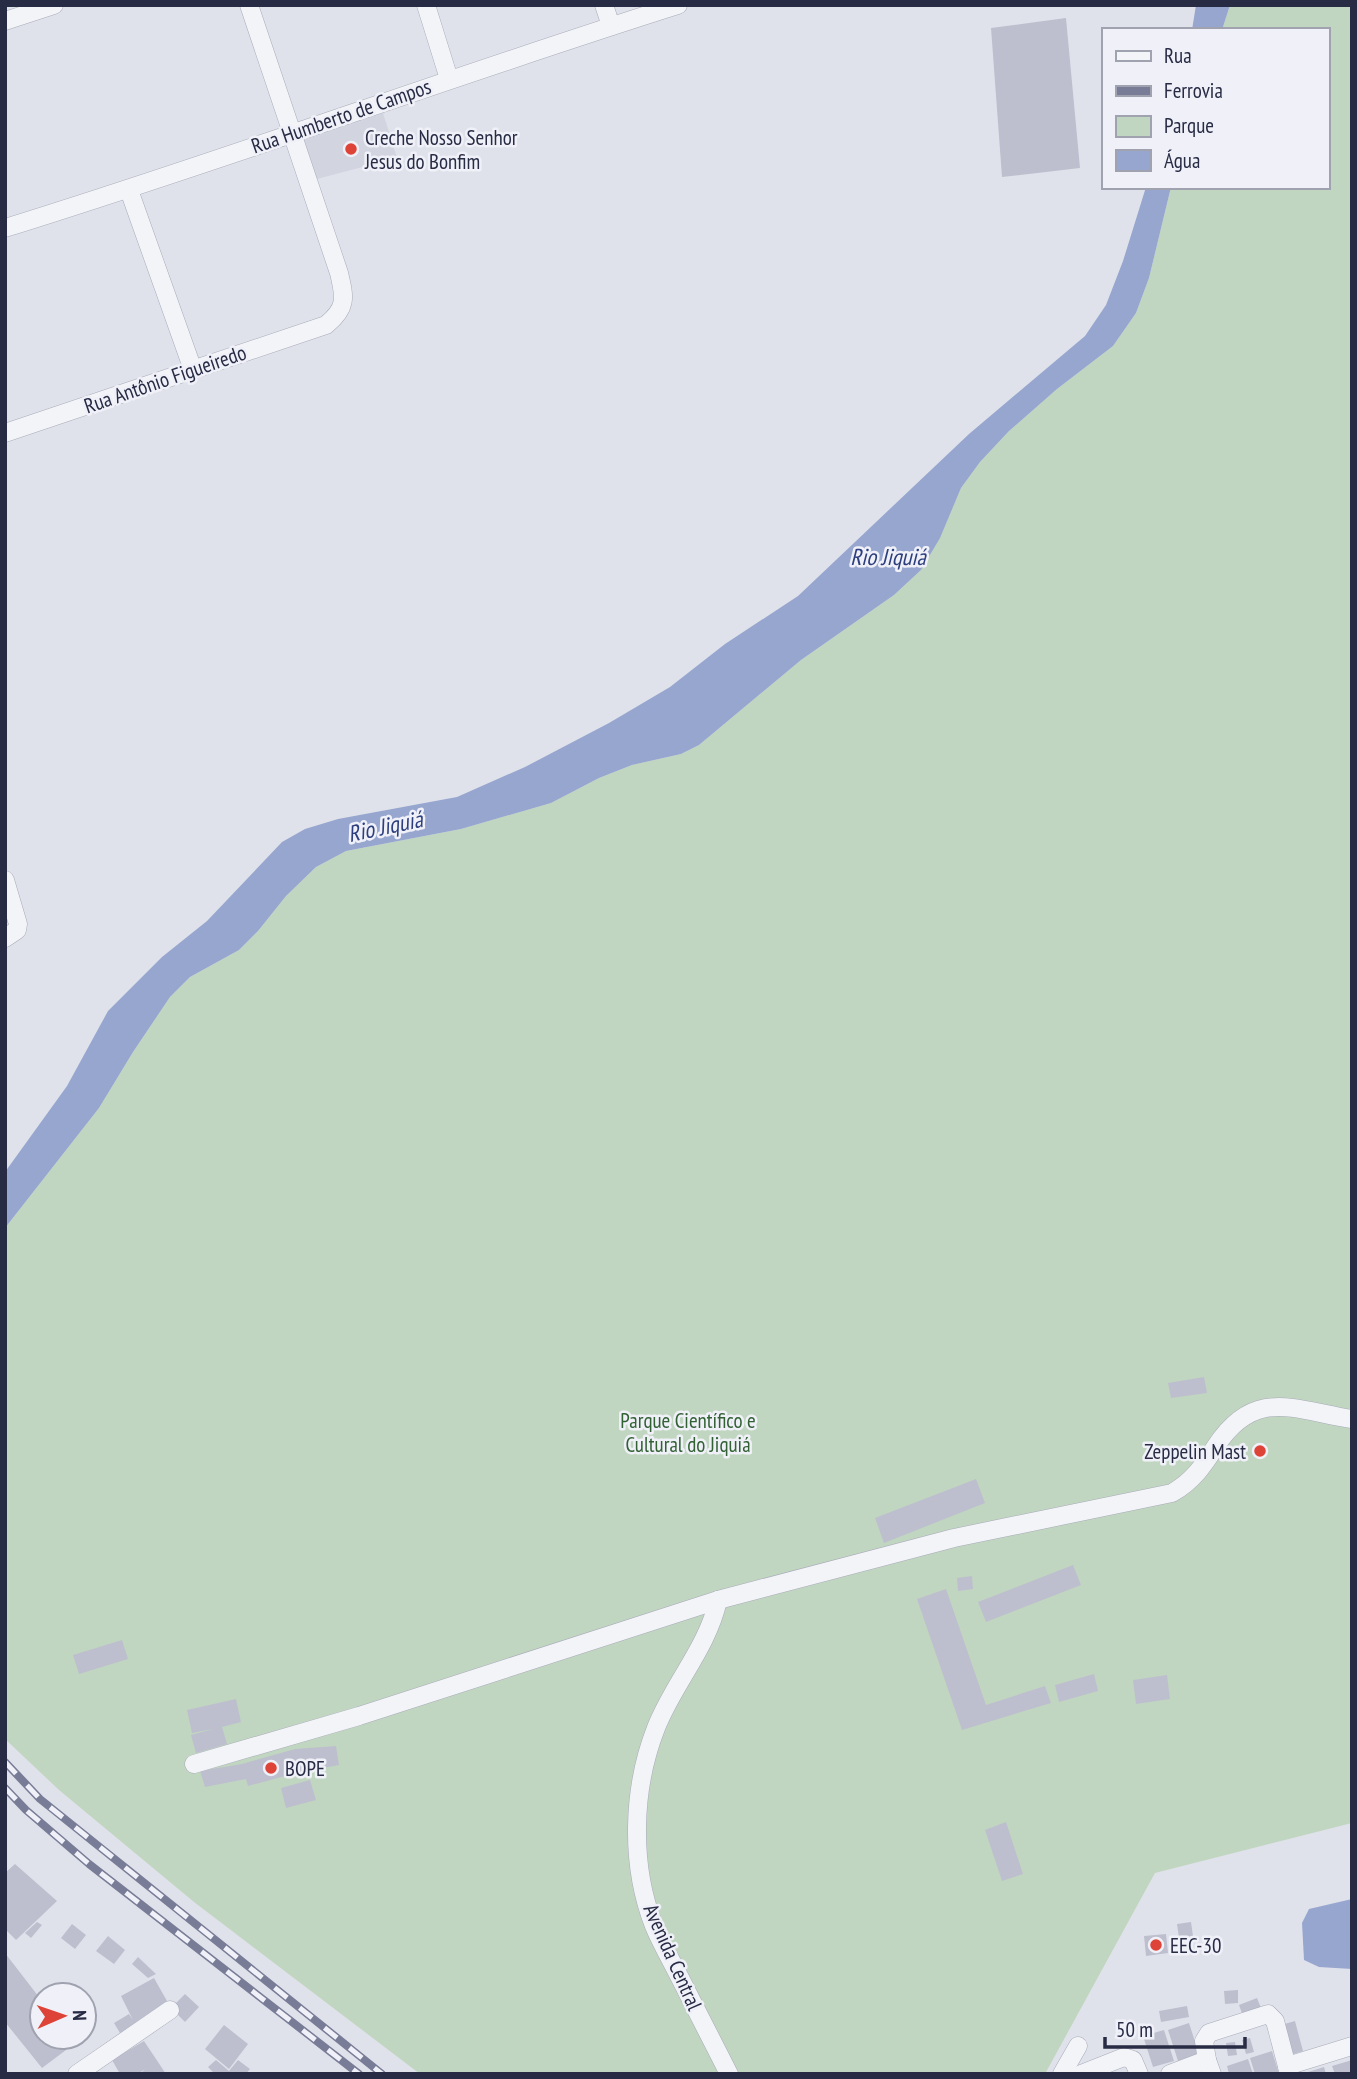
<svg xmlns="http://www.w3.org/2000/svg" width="1357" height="2079" font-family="'PT Sans Narrow',sans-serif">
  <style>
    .built { fill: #d2d4e0 }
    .green { fill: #c1d6c0 }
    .water { fill: #97a6cf }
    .building { fill: #bdbfce }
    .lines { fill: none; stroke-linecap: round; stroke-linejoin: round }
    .minor-casing { stroke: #a8abb9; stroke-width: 19 }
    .minor { stroke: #f3f4f8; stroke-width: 18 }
    .rail-casing { stroke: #787c96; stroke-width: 8 }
    .rail { stroke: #f0f1f8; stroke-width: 5; stroke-dasharray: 16; stroke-linecap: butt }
    .poi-dot { fill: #de4337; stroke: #f0f1f8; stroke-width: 2.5 }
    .labels { text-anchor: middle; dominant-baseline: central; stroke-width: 5; stroke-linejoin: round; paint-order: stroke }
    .street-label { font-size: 21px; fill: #272b44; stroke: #f0f1f8 }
    .poi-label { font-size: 21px; fill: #272b44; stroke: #f0f1f8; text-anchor: start }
    .park-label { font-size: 21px; fill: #326134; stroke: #f0f1f8 }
    .water-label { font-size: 23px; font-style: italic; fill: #2c3e7d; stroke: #f0f1f8 }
  </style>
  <rect width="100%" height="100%" fill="#e0e2eb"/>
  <!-- built -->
  <path class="built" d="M383,113l14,45 -80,21 -13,-39z"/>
  <!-- green -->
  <path class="green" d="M1230,5h122v1818l-197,50 -110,201h-625l-226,-172 -135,-112 -54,-51v-511l94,-120 34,-56 37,-55 20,-20 49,-27 19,-19 28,-35 30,-29 30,-16 115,-22 90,-26 48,-25 33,-13 49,-11 18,-9 102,-85 93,-65 27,-25 19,-33 21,-49 19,-26 29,-31 48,-42 56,-43 23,-33 13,-35 22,-91h156v-157h-105z"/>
  <!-- water -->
  <g class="water">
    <path d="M1196,5h34l-8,25h-30z"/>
    <path d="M1146,187h25l-22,91 -13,35 -23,33 -56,43 -48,42 -29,31 -19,26 -21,50 -19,32 -27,25 -93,65 -102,85 -18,9 -49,11 -33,13 -48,25 -90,26 -115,22 -30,16 -30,29 -28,35 -19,19 -49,27 -20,20 -37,55 -34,56 -94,120v-56l62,-86 41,-75 54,-54 45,-36 75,-79 23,-13 33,-10 119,-22 68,-30 84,-44 61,-36 55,-43 73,-48 171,-162 116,-98 21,-31 17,-44z"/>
    <path d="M1352,1899v70l-33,-2 -15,-7 -2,-37 7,-14z"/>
  </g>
  <!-- building -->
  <g class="building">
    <path d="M1066,18l14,150 -78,9 -11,-149z"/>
    <path d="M1204,1377l3,16 -36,5 -3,-15z"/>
    <path d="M976,1479l9,24 -101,40 -9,-25z"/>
    <path d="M1073,1565l8,20 -95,37 -8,-20z"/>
    <path d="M972,1576l1,13 -15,2 -1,-13z"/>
    <path d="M946,1589l40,116 59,-19 6,17 -89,27 -45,-131z"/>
    <path d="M122,1640l6,19 -49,15 -6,-19z"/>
    <path d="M1094,1674l4,17 -39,11 -4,-17z"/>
    <path d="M1167,1675l3,24 -34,5 -3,-24z"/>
    <path d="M236,1699l5,23 -19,5 5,17 -31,9 -5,-18 22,-6 -21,4 -5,-23z"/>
    <path d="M336,1746l3,19 -39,7 -52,14 -2,-7 -41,8 -5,-16 42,-7 53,-15z"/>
    <path d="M310,1780l6,20 -30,8 -5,-20z"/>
    <path d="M1006,1822l17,52 -21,7 -17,-51z"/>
    <path d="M15,1864l42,37 -41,39 -11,-11v-56z"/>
    <path d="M37,1922l5,3 -11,13 -6,-5z"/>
    <path d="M1191,1922l2,14 -14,2 -2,-14z"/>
    <path d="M72,1924l14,11 -11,14 -14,-11z"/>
    <path d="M1166,1934l2,19 -22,3 -2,-20z"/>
    <path d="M108,1936l17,14 -11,14 -18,-13z"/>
    <path d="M5,1953l37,48v36h27l5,7 -32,24 -37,-46z"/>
    <path d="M138,1957l18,17 -8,4 -16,-14z"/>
    <path d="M154,1978l13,23 -47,32 -6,-10 15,-9 4,6 -12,-24z"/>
    <path d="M1238,1990v13l-13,1 -1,-13z"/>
    <path d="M185,1994l14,13 -14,15 -14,-14z"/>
    <path d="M1257,1998l6,15 -19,6 -5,-14z"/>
    <path d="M1187,2006l2,11 -28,5 -2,-11z"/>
    <path d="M1295,2021l8,30 -13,4 -9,-30z"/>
    <path d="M1189,2023l10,31 -21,7 -10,-31z"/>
    <path d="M224,2025l24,19 -19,25 -24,-20z"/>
    <path d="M1164,2030l10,31 -21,6 -10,-31z"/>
    <path d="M1250,2038l4,14 -8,2 -4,-14z"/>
    <path d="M144,2041l22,33h-26l5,-5 -7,5h-18l-8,-14z"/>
    <path d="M1235,2042l2,13 -9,1 -2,-13z"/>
    <path d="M1272,2051l7,23h-24l-5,-16z"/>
    <path d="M1248,2059l5,15h-24l-2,-8z"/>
    <path d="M216,2060l13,11 9,-11 12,9 -4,5h-31l-7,-7z"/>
    <path d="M1352,2060v14h-17l-3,-8z"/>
    <path d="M1324,2067l2,7h-21v-1z"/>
  </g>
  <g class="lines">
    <defs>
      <g id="minor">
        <path d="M426,5l23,74"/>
        <path d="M604,5l7,21"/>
        <path d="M5,21l49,-16"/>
        <path d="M129,190l64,180"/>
        <path d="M5,228c226,-70 448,-152 673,-223"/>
        <path d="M5,433l321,-108c21,-17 19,-27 13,-52l-90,-268"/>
        <path d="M5,880l13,44 -1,6 -12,8"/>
        <path d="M718,1600c-10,47 -45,84 -62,128 -24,61 -26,137 -2,198 7,17 16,32 24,48 17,33 34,66 51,100"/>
        <path d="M194,1764l165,-48 359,-116 236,-62 218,-45c21,-12 31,-27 44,-47 39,-59 78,-36 136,-27"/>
        <path d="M1207,2060l-3,-19 5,-8 59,-19 7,7 14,53"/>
        <path d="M1287,2066l65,-20"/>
        <path d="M77,2074l93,-64"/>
        <path d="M1062,2074l16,-28"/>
        <path d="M1081,2074l43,-17 9,3 6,14"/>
        <path d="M1170,2074l37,-14 5,14"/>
      </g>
    </defs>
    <!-- minor casing -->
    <use href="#minor" class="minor-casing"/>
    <!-- minor -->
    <use href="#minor" class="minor"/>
    <defs>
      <g id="rail">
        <path d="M5,1762l35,37 342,275"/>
        <path d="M5,1788l21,22 63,54 270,210"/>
      </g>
    </defs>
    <!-- rail casing -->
    <use href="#rail" class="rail-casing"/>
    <!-- rail -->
    <use href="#rail" class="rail"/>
  </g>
  <!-- markers -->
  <g class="poi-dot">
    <circle cx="351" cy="149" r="7"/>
    <circle cx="1260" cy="1451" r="7"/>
    <circle cx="271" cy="1768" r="7"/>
    <circle cx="1156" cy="1945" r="7"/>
  </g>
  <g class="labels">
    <!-- street labels -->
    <g class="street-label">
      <text transform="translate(341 116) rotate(-19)">Rua Humberto de Campos</text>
      <text transform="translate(165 379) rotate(-19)">Rua Antônio Figueiredo</text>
      <text transform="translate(673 1957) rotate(66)">Avenida Central</text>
    </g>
    <!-- poi labels -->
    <g class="poi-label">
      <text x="365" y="137">Creche Nosso Senhor<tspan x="365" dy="24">Jesus do Bonfim</tspan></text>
      <text x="1246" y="1451" text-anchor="end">Zeppelin Mast</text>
      <text x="285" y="1768">BOPE</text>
      <text x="1170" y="1945">EEC-30</text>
    </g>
    <!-- park labels -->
    <g class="park-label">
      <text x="688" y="1420">Parque Científico e<tspan x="688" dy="24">Cultural do Jiquiá</tspan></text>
    </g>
    <!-- water labels -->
    <g class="water-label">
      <text x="888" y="556">Rio Jiquiá</text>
      <text transform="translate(385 826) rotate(-12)">Rio Jiquiá</text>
    </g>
  </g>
  <!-- border -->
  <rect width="1357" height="2079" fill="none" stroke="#272b44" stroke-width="14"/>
  <!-- legend -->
  <rect x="1102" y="28" width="228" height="161" fill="#f0f1f8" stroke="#a0a2b0" stroke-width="2"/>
  <rect x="1116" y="51" width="35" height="10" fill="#f3f4f8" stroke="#a0a2b0" stroke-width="2"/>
  <text x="1164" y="63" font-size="21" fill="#272b44">Rua</text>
  <rect x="1116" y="86" width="35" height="10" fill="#787c96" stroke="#a0a2b0" stroke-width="2"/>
  <text x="1164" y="98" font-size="21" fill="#272b44">Ferrovia</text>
  <rect x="1116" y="116" width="35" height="21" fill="#c1d6c0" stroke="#a0a2b0" stroke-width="2"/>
  <text x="1164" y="133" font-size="21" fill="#272b44">Parque</text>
  <rect x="1116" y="150" width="35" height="21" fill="#97a6cf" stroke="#a0a2b0" stroke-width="2"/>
  <text x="1164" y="168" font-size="21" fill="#272b44">Água</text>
  <!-- north arrow -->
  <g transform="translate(63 2016) rotate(88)"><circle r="33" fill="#f0f1f8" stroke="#a0a2b0" stroke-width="2"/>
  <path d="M0-5L12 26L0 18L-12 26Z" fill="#de4337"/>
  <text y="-10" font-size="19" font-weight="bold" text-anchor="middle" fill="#272b44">N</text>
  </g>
  <!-- scale -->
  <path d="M1105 2037v10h140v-10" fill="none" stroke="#272b44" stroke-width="3.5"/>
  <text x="1116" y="2037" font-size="21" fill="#272b44" stroke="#f0f1f8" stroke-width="5" paint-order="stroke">50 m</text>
</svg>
